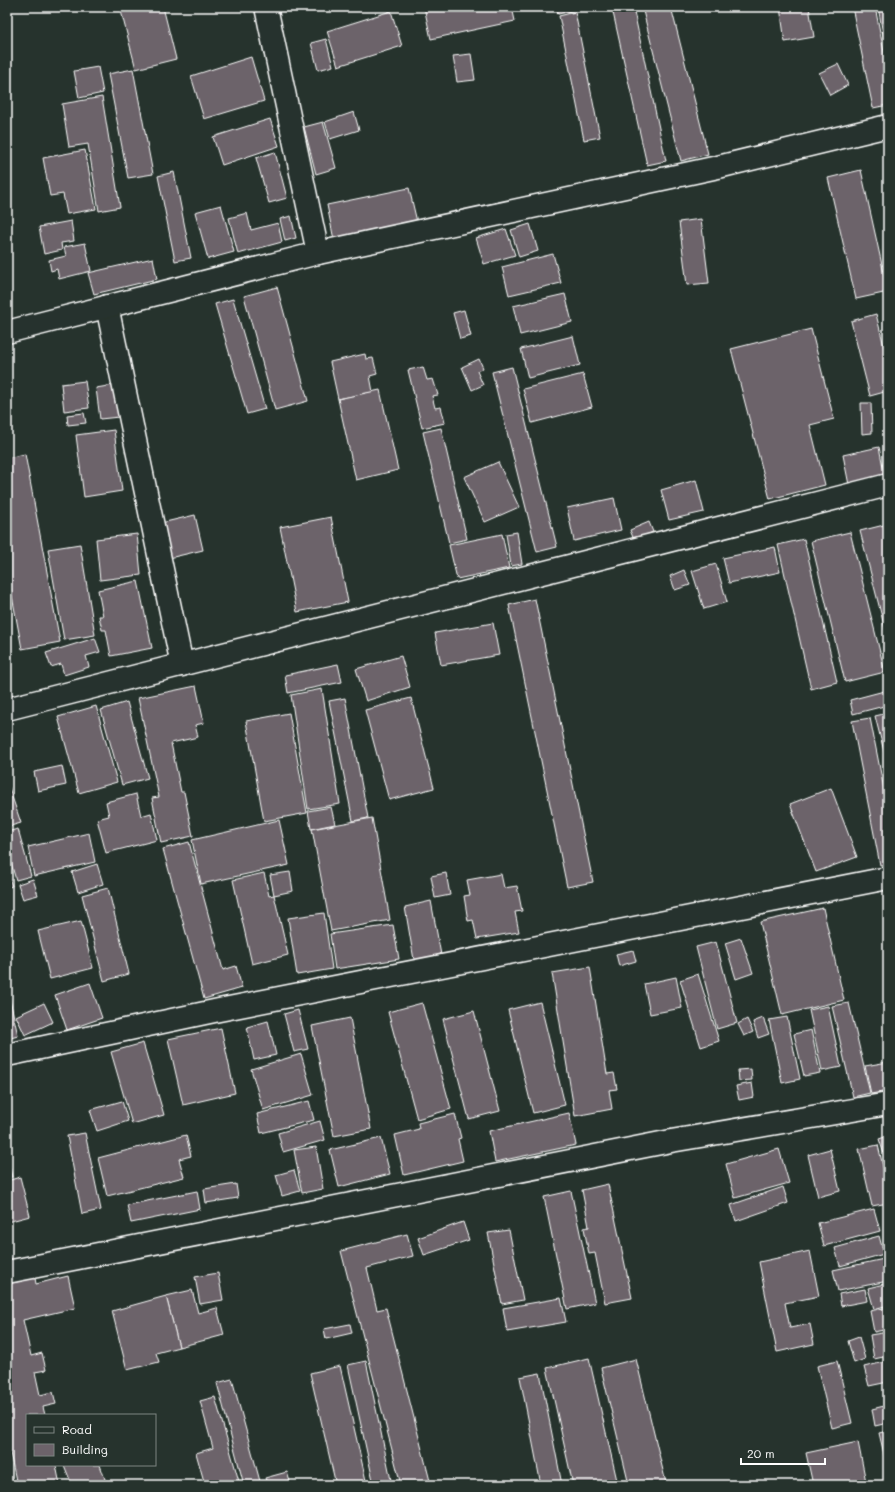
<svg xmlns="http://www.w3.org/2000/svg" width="895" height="1492" font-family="Mali,sans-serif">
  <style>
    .building { fill: #6c636a; stroke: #fff }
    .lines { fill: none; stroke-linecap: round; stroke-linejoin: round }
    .minor-casing { stroke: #fff; stroke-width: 25 }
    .minor { stroke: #26332d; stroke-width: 22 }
  </style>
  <rect width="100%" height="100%" fill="#26332d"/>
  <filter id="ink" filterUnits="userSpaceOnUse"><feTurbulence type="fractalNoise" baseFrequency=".025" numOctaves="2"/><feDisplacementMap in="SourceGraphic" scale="8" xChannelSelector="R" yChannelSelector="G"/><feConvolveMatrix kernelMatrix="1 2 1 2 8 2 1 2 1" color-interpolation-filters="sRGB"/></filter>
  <g filter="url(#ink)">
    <!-- building -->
    <g class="building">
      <path d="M120,7h43l13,52 -40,10z"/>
      <path d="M424,7h88l3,14 -84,18z"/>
      <path d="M524,7h18l-18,4z"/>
      <path d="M557,7h33l-32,7z"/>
      <path d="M618,7h15l33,154 -19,4 -35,-157z"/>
      <path d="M642,7h29l37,147 -27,7z"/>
      <path d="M780,7h29l5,30 -29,5z"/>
      <path d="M852,7h23l13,65v33l-15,3z"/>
      <path d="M878,7h10v31l-4,1z"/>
      <path d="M391,11l11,35 -64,20 -11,-35z"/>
      <path d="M575,12l25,125 -16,3 -25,-124z"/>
      <path d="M326,39l7,27 -15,4 -7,-27z"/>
      <path d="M471,54l4,26 -18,2 -4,-26z"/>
      <path d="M251,57l13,44 -60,18 -13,-43z"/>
      <path d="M838,64l10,21 -18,10 -11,-22z"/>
      <path d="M98,67l5,26 -24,5 -5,-27z"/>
      <path d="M133,69l20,105 -25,4 -20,-104z"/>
      <path d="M102,97l18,110 -21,4 -11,-67 -19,3 -7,-43z"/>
      <path d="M354,112l5,18 -29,9 -5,-17z"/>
      <path d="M270,119l9,27 -57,19 -9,-28z"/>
      <path d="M323,122l13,46 -20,6 -12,-47z"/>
      <path d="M85,150l11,59 -29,5 -4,-20 -13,2 -7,-38z"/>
      <path d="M275,152l12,46 -18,5 -13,-45z"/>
      <path d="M861,170l27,122 -32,7 -28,-121z"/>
      <path d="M174,172l17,86 -16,3 -17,-85z"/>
      <path d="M409,188l8,34 -83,18 -7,-35z"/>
      <path d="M221,205l13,47 -26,7 -13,-47z"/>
      <path d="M247,213l4,17 27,-7 4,19 -44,12 -9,-36z"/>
      <path d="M291,216l5,22 -11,3 -5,-22z"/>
      <path d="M701,219l8,64 -22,2 -8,-63z"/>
      <path d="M71,221l3,20 -13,2 1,7 -18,4 -5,-27z"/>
      <path d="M530,224l8,27 -19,6 -8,-27z"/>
      <path d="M506,229l9,26 -31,9 -8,-26z"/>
      <path d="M85,243l6,28 -32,8 -2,-10 -6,2 -2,-11 17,-4 -2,-9z"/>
      <path d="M553,254l8,29 -52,12 -7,-28z"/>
      <path d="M153,258l4,21 -63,15 -6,-21z"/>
      <path d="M277,287l31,114 -33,9 -31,-114z"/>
      <path d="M565,294l7,28 -52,13 -7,-29z"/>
      <path d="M233,299l32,110 -18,5 -32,-110z"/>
      <path d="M464,310l7,26 -11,3 -7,-26z"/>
      <path d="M876,314l12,48v29l-18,5 -19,-75z"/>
      <path d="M811,329l23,90 -24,6 15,60 -55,14 -39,-150z"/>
      <path d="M573,336l7,29 -52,13 -7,-29z"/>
      <path d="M365,354l1,5 7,-1 4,16 -7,2 3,16 -35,7 -8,-37z"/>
      <path d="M479,359l4,9 -6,3 6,14 -11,5 -10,-23z"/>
      <path d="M423,367l4,13 6,-1 5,16 -6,1 3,12 6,-1 4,16 -23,5 -14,-58z"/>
      <path d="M512,367l45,180 -20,5 -45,-180z"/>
      <path d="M583,374l9,33 -60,16 -9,-34z"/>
      <path d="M85,381l4,27 -25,3 -3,-27z"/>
      <path d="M114,385l5,32 -19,2 -4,-31z"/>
      <path d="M380,390l18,80 -42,10 -18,-81z"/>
      <path d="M861,403h10l1,30 -10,1z"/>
      <path d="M84,413l2,10 -18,2 -1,-10z"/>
      <path d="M441,428l26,111 -18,4 -26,-111z"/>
      <path d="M114,430l8,61 -38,6 -8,-62z"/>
      <path d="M879,447l6,30 -36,8 -6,-30z"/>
      <path d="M25,454l35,188 -38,7 -15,-80v-111z"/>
      <path d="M498,462l21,45 -34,15 -21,-45z"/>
      <path d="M696,480l8,32 -35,8 -8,-30z"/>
      <path d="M614,498l7,32 -47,11 -7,-33z"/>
      <path d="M195,515l8,35 -38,9 -8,-35z"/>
      <path d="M331,517l17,85 -51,10 -17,-85z"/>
      <path d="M649,522l4,10 -19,8 -4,-10z"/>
      <path d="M888,524v117l-28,-110z"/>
      <path d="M517,532l5,32 -11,2 -5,-32z"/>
      <path d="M850,532l35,140 -40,10 -34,-141z"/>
      <path d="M137,534l4,41 -41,5 -4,-41z"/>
      <path d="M502,534l7,34 -52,11 -8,-34z"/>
      <path d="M804,539l33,143 -26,7 -33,-144z"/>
      <path d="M80,544l15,91 -31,5 -16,-91z"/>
      <path d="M775,547l5,25 -51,11 -6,-25z"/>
      <path d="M716,564l11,38 -23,7 -12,-38z"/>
      <path d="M684,570l6,15 -15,5 -5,-14z"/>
      <path d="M138,581l14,67 -41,8 -5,-26h-4l-3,-14h4l-5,-26z"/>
      <path d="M535,599l58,283 -26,5 -58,-282z"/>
      <path d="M493,623l6,32 -58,10 -6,-32z"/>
      <path d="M95,638l5,14 -14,4 3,11 -25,8 -3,-11 -10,3 -5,-14z"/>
      <path d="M401,656l9,31 -44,14 -10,-32z"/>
      <path d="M338,664l4,18 -54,11 -3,-18z"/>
      <path d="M196,686l8,37 -9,2 3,12 -27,6 10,49h3l9,44 -32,7 -9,-45 7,-1 -21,-99z"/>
      <path d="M322,689l18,115 -32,5 -17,-114z"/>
      <path d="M888,690v15l-35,9 -3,-14z"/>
      <path d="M345,698l23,120 -15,3 -24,-120z"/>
      <path d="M411,698l23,90 -45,12 -24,-90z"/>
      <path d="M127,702l21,76 -26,7 -21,-75z"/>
      <path d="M96,706l21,76 -38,11 -21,-76z"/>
      <path d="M289,713l18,100 -43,8 -18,-100z"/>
      <path d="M888,713v54l-13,-51z"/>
      <path d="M870,718l18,92v54l-8,1 -28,-144z"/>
      <path d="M62,766l4,19 -28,6 -4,-19z"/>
      <path d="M7,782l14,41 -14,4z"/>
      <path d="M831,788l26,69 -41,15 -26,-68z"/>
      <path d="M136,794l5,22 10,-3 6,27 -51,13 -9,-34 12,-3 -3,-14z"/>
      <path d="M331,807l4,17 -24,5 -3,-18z"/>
      <path d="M372,818l18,102 -59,11 -19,-102z"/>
      <path d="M279,820l10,45 -88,19 -9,-44z"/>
      <path d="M18,829l13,47 -15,4 -9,-30v-18z"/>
      <path d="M89,833l6,29 -61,14 -6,-29z"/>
      <path d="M189,842l34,128 13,-4 6,22 -38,11 -41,-150z"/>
      <path d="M97,864l6,20 -25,8 -6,-20z"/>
      <path d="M290,872l3,19 -19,4 -4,-20z"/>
      <path d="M264,873l5,23 5,-1 14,60 -36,9 -19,-84z"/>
      <path d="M446,873l4,22 -15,3 -4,-22z"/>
      <path d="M501,874l3,14 13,-2 5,25 -7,1 4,20 -42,7 -4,-19 -5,1 -4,-25 6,-1 -3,-15z"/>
      <path d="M7,875h1l4,11 -5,2z"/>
      <path d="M33,879l5,16 -15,4 -5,-15z"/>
      <path d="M108,888l21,86 -25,7 -22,-86z"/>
      <path d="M431,901l10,54 -27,5 -9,-53z"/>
      <path d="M823,908l21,92 -62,15 -22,-93z"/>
      <path d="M324,913l8,56 -35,6 -9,-57z"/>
      <path d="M81,921l12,47 -43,11 -12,-48z"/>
      <path d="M393,925l6,34 -64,10 -5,-35z"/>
      <path d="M741,938l12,35 -17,6 -11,-36z"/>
      <path d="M716,942l21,81 -20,6 -21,-82z"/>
      <path d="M633,950l3,11 -17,5 -3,-12z"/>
      <path d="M590,967l17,107 7,-1 3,16 -8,1 3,19 -37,7 -23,-143z"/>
      <path d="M698,974l21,67 -18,6 -21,-67z"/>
      <path d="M676,977l6,31 -32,6 -6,-30z"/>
      <path d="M90,983l12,35 -35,12 -12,-35z"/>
      <path d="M7,986l11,50 -11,3z"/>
      <path d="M540,1002l25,103 -32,8 -25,-103z"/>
      <path d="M44,1003l9,19 -28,13 -9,-19z"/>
      <path d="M422,1003l29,106 -34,10 -29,-107z"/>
      <path d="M849,1003l21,90 -17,4 -21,-91z"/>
      <path d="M828,1006l13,61 -19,4 -13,-61z"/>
      <path d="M298,1010l10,39 -14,3 -10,-38z"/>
      <path d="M474,1011l26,100 -31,8 -26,-100z"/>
      <path d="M787,1017l13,62 -18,4 -13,-63z"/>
      <path d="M350,1018l21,111 -37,7 -22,-110z"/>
      <path d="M763,1018l6,16 -11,4 -5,-16z"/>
      <path d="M747,1019l6,13 -9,4 -6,-12z"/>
      <path d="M268,1021l8,34 -22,5 -7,-33z"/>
      <path d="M221,1028l14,65 -52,12 -15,-66z"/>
      <path d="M811,1030l9,43 -16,3 -10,-42z"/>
      <path d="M143,1043l21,72 -32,9 -21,-72z"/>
      <path d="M301,1054l12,41 -50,15 -12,-41z"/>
      <path d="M888,1062v29l-17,3 -6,-28z"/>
      <path d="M751,1069l1,11 -13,1 -1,-11z"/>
      <path d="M752,1083l2,14 -15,3 -3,-14z"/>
      <path d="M122,1101l6,20 -31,10 -7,-21z"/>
      <path d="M309,1101l5,19 -53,13 -4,-19z"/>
      <path d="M7,1105l4,17 -4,1z"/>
      <path d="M569,1113l7,32 -81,17 -6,-31z"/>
      <path d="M455,1114l6,24 -3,1 5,22 -59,14 -9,-40 24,-6 -1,-6z"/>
      <path d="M320,1121l5,19 -42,12 -5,-19z"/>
      <path d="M85,1133l16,77 -19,4 -15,-78z"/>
      <path d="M186,1135l5,21 -12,3 5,18 -77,19 -9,-38z"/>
      <path d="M888,1136v30l-9,-27z"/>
      <path d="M381,1138l9,36 -51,13 -9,-37z"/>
      <path d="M878,1145l7,30 3,-1v29l-16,3 -13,-57z"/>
      <path d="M316,1147l7,42 -21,4 -8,-43z"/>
      <path d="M779,1149l10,34 -54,15 -9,-34z"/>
      <path d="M830,1149l10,42 -22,6 -10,-42z"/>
      <path d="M7,1156l5,21 -5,1z"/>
      <path d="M294,1170l6,21 -18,5 -6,-21z"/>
      <path d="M20,1177l10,39 -23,6v-19l4,-2 -4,-20z"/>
      <path d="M236,1184l2,14 -32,5 -2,-14z"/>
      <path d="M608,1184l24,114 -27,5 -10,-50 -6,1 -5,-26 5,-1 -7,-37z"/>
      <path d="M783,1187l5,16 -52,18 -5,-16z"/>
      <path d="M197,1191l3,18 -69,14 -4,-18z"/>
      <path d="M571,1191l24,112 -28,6 -23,-112z"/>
      <path d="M874,1209l6,22 -56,15 -6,-23z"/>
      <path d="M463,1222l6,18 -45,15 -6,-17z"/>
      <path d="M509,1230l14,70 -21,4 -14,-71z"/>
      <path d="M407,1234l6,22 -46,12 10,42 9,-2 45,177h-30l-60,-234z"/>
      <path d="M879,1236l5,18 -44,12 -5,-18z"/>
      <path d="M810,1251l9,45 -34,7 5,25 20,-4 4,20 -37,8 -18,-90z"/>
      <path d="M884,1259l4,22 -50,10 -5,-21z"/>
      <path d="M218,1273l5,27 -23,4 -5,-27z"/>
      <path d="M68,1276l7,32 -52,12 8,36 11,-3 4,17 -11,2 5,23 13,-3 3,12 -13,3 2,8h-18v50h29l4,20h-43l-10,-46v-155l28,-6 1,6z"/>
      <path d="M888,1283v22l-14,4 -6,-21z"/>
      <path d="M865,1289l2,12 -26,5 -2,-12z"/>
      <path d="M192,1290l6,23 19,-5 7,27 -45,12 -13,-51z"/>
      <path d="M166,1296l13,51 -23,6 3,9 -32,8 -15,-59z"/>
      <path d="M561,1298l5,24 -59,10 -4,-24z"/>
      <path d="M888,1307v22l-14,3 -4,-21z"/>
      <path d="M350,1324l2,9 -26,6 -2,-10z"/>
      <path d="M888,1332v24l-14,3 -4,-24z"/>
      <path d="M859,1337l6,22 -11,4 -6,-22z"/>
      <path d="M589,1358l29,127h-45l-26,-117z"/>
      <path d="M636,1359l30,124 -8,2h-29l-28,-117z"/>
      <path d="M366,1361l26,124h-18l-26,-120z"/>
      <path d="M837,1361l15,62 -20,5 -15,-62z"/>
      <path d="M888,1361v21l-19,4 -5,-19z"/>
      <path d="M340,1366l27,119h-31l-26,-112z"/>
      <path d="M540,1373l22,112h-21l-21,-108z"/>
      <path d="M232,1379l29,106h-17l-27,-102z"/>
      <path d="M215,1397l25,88h-35l-9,-32 17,-5 -13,-47z"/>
      <path d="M888,1405v18l-13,3 -3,-17z"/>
      <path d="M888,1431v40l-9,-38z"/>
      <path d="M858,1442l8,40 -13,3h-40l-7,-32z"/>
      <path d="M64,1465h36l7,20h-35z"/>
      <path d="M287,1472l4,13h-23l-3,-7z"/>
    </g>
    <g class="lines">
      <defs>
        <g id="minor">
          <path d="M266,7l52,246"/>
          <path d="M107,306l75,359"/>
          <path d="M7,332l311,-79 400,-86 170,-41"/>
          <path d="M7,709l881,-224"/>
          <path d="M7,1055l212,-45 669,-132"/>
          <path d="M7,1272l664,-131 217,-37"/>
        </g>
      </defs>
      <!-- minor casing -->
      <use href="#minor" class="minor-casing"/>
      <!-- minor -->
      <use href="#minor" class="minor"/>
    </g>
  </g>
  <!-- margin -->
  <rect width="895" height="1492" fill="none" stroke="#26332d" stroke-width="24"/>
  <rect x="12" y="12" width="871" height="1468" fill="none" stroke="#fff" stroke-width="1.5" filter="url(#ink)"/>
  <!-- legend -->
  <rect x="26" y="1414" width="130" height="52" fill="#26332d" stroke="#7d8581"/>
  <rect x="34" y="1427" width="20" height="6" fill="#26332d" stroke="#7d8581"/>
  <text x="62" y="1434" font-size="12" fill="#ffffff">Road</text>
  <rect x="34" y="1444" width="20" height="12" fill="#6c636a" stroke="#7d8581"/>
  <text x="62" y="1454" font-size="12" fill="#ffffff">Building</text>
  <!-- scale -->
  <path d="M741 1458v6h84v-6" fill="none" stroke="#ffffff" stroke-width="2"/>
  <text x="747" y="1458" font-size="12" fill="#ffffff" stroke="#26332d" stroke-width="3" paint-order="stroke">20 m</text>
</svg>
